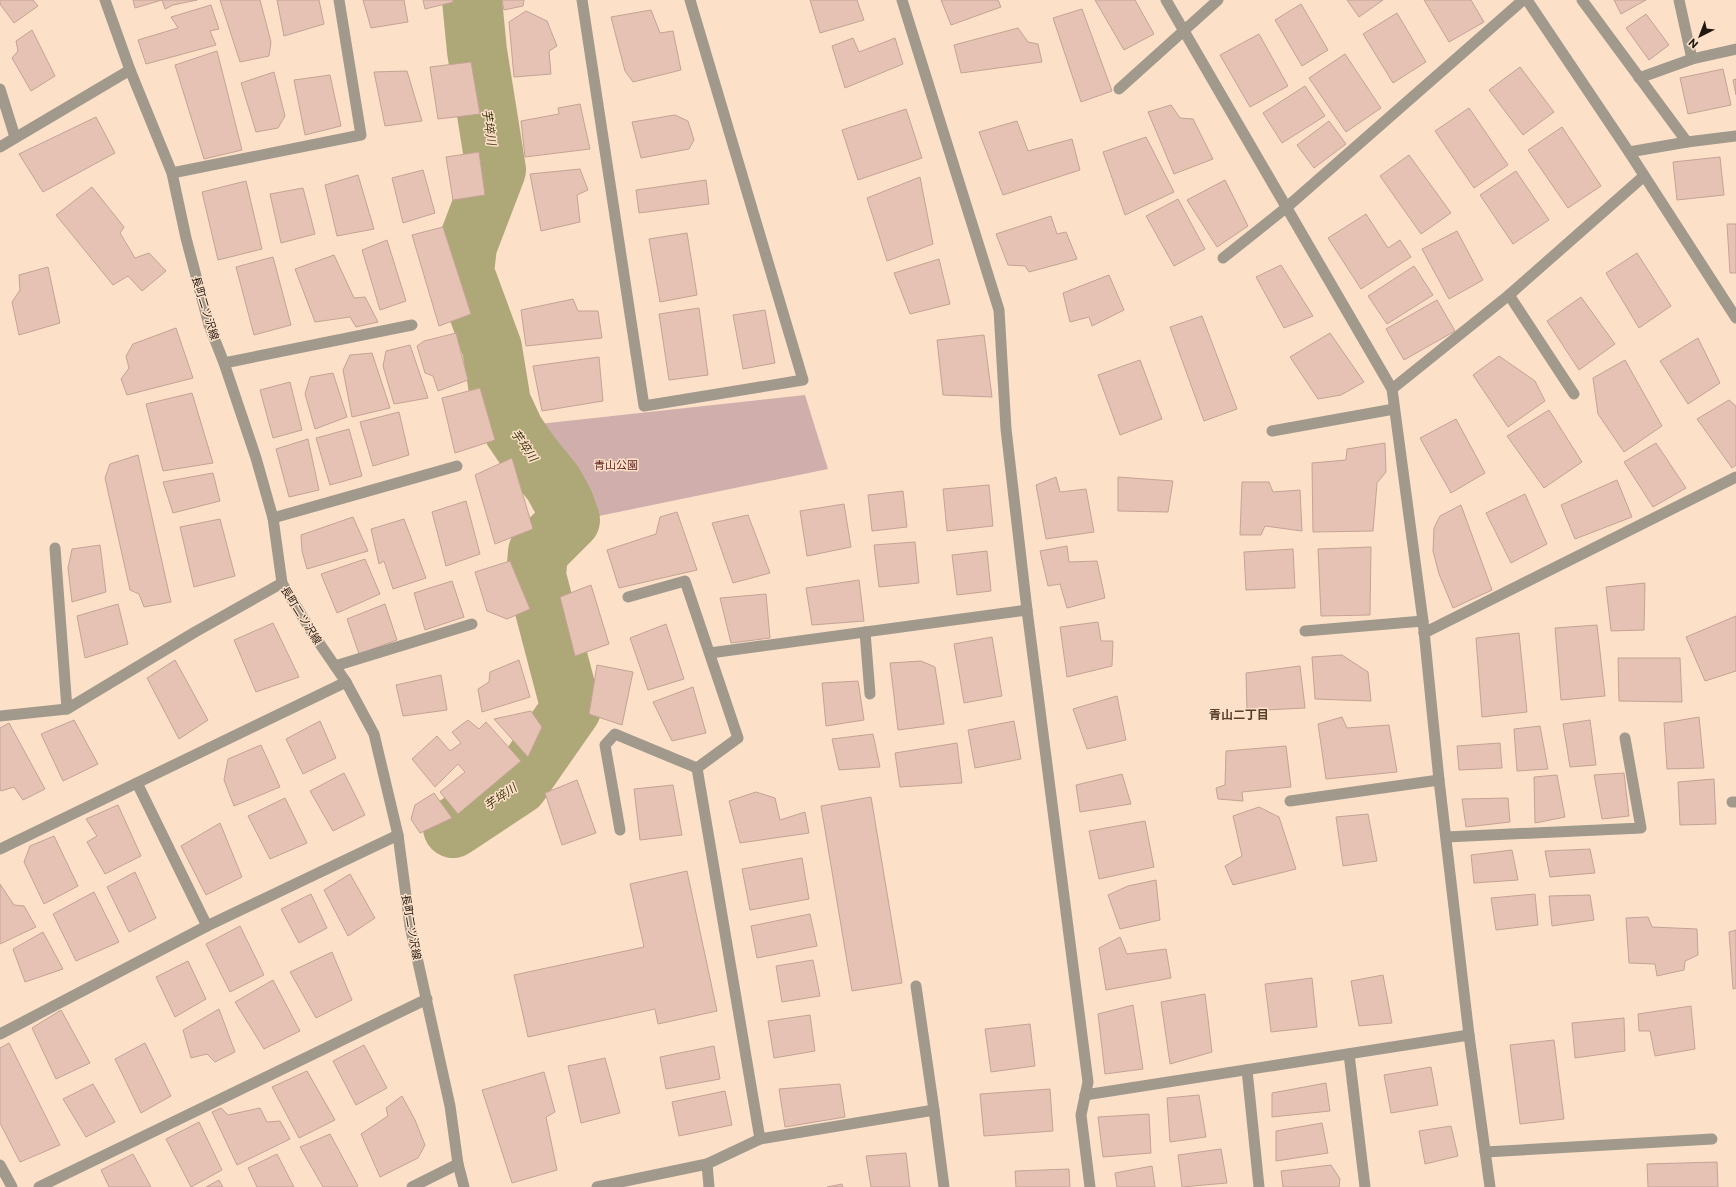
<svg xmlns="http://www.w3.org/2000/svg" width="1736" height="1187" font-family="Commissioner,'Noto Sans JP',sans-serif">
  <style>
    .green { fill: #d0aeab }
    .lines { fill: none; stroke-linecap: round; stroke-linejoin: round }
    .river { stroke: #aea878; stroke-width: 60 }
    .building { fill: #e5c2b3; stroke: #c5a395 }
    .service { stroke: #a0998c; stroke-width: 11 }
    .minor { stroke: #a0998c; stroke-width: 11 }
    .labels { text-anchor: middle; dominant-baseline: central; stroke-width: 3; stroke-linejoin: round; paint-order: stroke }
    .street-label { font-size: 11px; fill: #21170f; stroke: #fce0c8 }
    .park-label { font-size: 11px; fill: #632221; stroke: #fce0c8 }
    .water-label { font-size: 12px; font-style: italic; fill: #3c370f; stroke: #fce0c8 }
    .neighbourhood-label { font-size: 12px; font-weight: bold; fill: #563f2b; stroke: #fce0c8 }
  </style>
  <rect width="100%" height="100%" fill="#fce0c8"/>
  <!-- green -->
  <path class="green" d="M805,395l23,74 -239,49 -50,-94z"/>
  <g class="lines">
    <!-- river -->
    <path class="river" d="M453,828l65,-43 53,-76 -35,-133 2,-24 32,-32 -6,-17 -11,-20 -22,-27 -17,-25 -13,-28 -9,-55 -28,-76 3,-26 29,-76 -19,-119 -5,-51"/>
  </g>
  <!-- building -->
  <g class="building">
    <path d="M0,0h33l5,6 -24,17 -14,-19z"/>
    <path d="M133,0h29l-27,8z"/>
    <path d="M162,0h35l-24,5 -8,4z"/>
    <path d="M220,0h40l11,42 -2,14 -29,6z"/>
    <path d="M277,0h42l5,24 -40,12z"/>
    <path d="M363,0h41l4,22 -37,6z"/>
    <path d="M423,0h30v2l-28,7z"/>
    <path d="M502,0h22l-1,6 -19,4z"/>
    <path d="M810,0h47l7,20 -44,13z"/>
    <path d="M941,0h57l3,7 -50,18z"/>
    <path d="M1095,0h40l19,34 -30,16z"/>
    <path d="M1347,0h36l-24,17z"/>
    <path d="M1424,0h47l13,22 -35,20z"/>
    <path d="M1614,0h32l-25,14z"/>
    <path d="M1301,4l27,46 -26,16 -27,-46z"/>
    <path d="M211,5l8,24 -9,2 6,14 -70,19 -8,-24 40,-12 -7,-11z"/>
    <path d="M1082,9l30,82 -31,11 -28,-84z"/>
    <path d="M651,10l9,23 13,-2 8,39 -48,12 -8,-11 -14,-54z"/>
    <path d="M526,11l21,10 10,25 -8,5 2,23 -37,3 -5,-55z"/>
    <path d="M1397,13l29,49 -33,21 -30,-49z"/>
    <path d="M1646,14l23,31 -20,15 -23,-32z"/>
    <path d="M1018,28l10,14 10,2 4,18 -81,11 -7,-28z"/>
    <path d="M32,30l23,46 -24,15 -19,-33 6,-7 -2,-10z"/>
    <path d="M1259,34l29,52 -38,21 -30,-52z"/>
    <path d="M853,38l6,14 36,-14 8,26 -58,24 -13,-42z"/>
    <path d="M217,51l25,99 -38,9 -29,-94z"/>
    <path d="M1345,54l36,54 -35,24 -37,-54z"/>
    <path d="M471,62l9,52 -42,5 -8,-52z"/>
    <path d="M1520,67l34,45 -31,23 -34,-45z"/>
    <path d="M1723,69l8,36 -43,9 -8,-36z"/>
    <path d="M407,71l15,50 -37,5 -11,-54z"/>
    <path d="M274,72l11,44 -7,12 -22,4 -15,-49z"/>
    <path d="M330,75l11,51 -36,9 -11,-55z"/>
    <path d="M1736,79v16l-3,-15z"/>
    <path d="M1305,86l20,30 -43,27 -19,-30z"/>
    <path d="M580,104l10,45 -65,8 -4,-36 38,-7 -1,-6z"/>
    <path d="M1171,105l9,13 13,1 20,40 -39,15 -26,-62z"/>
    <path d="M1469,108l39,57 -34,23 -39,-57z"/>
    <path d="M906,109l16,49 -64,22 -16,-50z"/>
    <path d="M675,115l13,6 6,19 -5,9 -48,9 -9,-36z"/>
    <path d="M96,117l19,36 -72,39 -24,-38z"/>
    <path d="M1017,121l11,30 44,-12 8,31 -77,25 -24,-63z"/>
    <path d="M1329,121l17,23 -32,24 -17,-23z"/>
    <path d="M1562,127l39,59 -33,22 -40,-58z"/>
    <path d="M1146,137l28,55 -49,23 -22,-63z"/>
    <path d="M479,152l6,43 -32,5 -7,-43z"/>
    <path d="M1409,155l42,58 -30,21 -41,-58z"/>
    <path d="M1720,157l4,38 -47,5 -4,-38z"/>
    <path d="M580,169l8,21 -11,5 3,27 -39,9 -11,-57z"/>
    <path d="M423,170l12,43 -32,10 -11,-45z"/>
    <path d="M1516,171l33,49 -36,24 -33,-49z"/>
    <path d="M358,175l16,54 -37,7 -12,-51z"/>
    <path d="M920,177l13,67 -46,17 -20,-63z"/>
    <path d="M706,180l3,24 -70,9 -3,-23z"/>
    <path d="M1225,180l23,46 -31,21 -30,-47z"/>
    <path d="M246,181l16,68 -44,11 -16,-68z"/>
    <path d="M92,187l32,40 -4,6 15,25 14,-5 17,18 -24,20 -14,-15 -15,9 -57,-70z"/>
    <path d="M303,188l12,46 -34,9 -11,-49z"/>
    <path d="M1178,199l27,50 -31,17 -28,-50z"/>
    <path d="M1366,214l22,34 12,-8 11,17 -50,32 -33,-51z"/>
    <path d="M1051,216l6,18 9,-2 11,27 -48,13 -4,-6 -17,-1 -12,-31z"/>
    <path d="M1727,224h9v49h-6z"/>
    <path d="M443,227l28,87 -32,12 -27,-91z"/>
    <path d="M1457,231l26,49 -34,19 -27,-50z"/>
    <path d="M687,233l10,62 -37,7 -11,-63z"/>
    <path d="M387,240l19,61 -26,9 -18,-60z"/>
    <path d="M1637,253l34,53 -32,22 -33,-55z"/>
    <path d="M334,255l20,43 11,-1 13,25 -22,5 -6,-10 -35,5 -20,-53z"/>
    <path d="M273,257l18,68 -37,10 -18,-68z"/>
    <path d="M939,259l11,45 -40,10 -16,-41z"/>
    <path d="M1281,265l32,51 -29,12 -28,-51z"/>
    <path d="M1414,266l19,29 -46,29 -19,-28z"/>
    <path d="M48,267l12,56 -41,12 -7,-33 8,-12 -1,-15z"/>
    <path d="M1109,275l15,35 -32,16 -3,-9 -19,5 -7,-29z"/>
    <path d="M1581,297l34,47 -36,26 -32,-49z"/>
    <path d="M573,299l5,12h20l4,27 -76,8 -5,-36z"/>
    <path d="M1437,300l18,31 -51,29 -18,-31z"/>
    <path d="M699,308l9,67 -39,5 -10,-66z"/>
    <path d="M765,310l10,53 -32,6 -10,-54z"/>
    <path d="M1202,316l35,93 -33,12 -34,-94z"/>
    <path d="M176,328l17,50 -66,17 -6,-16 8,-11 -3,-12 7,-12z"/>
    <path d="M456,333l12,47 -30,11 -5,-15 -8,-3 -8,-27 7,-5z"/>
    <path d="M1330,333l34,49 -23,13 -23,4 -28,-42z"/>
    <path d="M984,335l8,62 -49,-2 -6,-55z"/>
    <path d="M1698,338l22,45 -32,21 -28,-43z"/>
    <path d="M410,345l18,53 -34,6 -11,-38 3,-15z"/>
    <path d="M372,353l18,55 -38,9 -9,-47 7,-15z"/>
    <path d="M1499,356l36,25 10,20 -37,26 -35,-52z"/>
    <path d="M599,357l4,44 -61,10 -9,-45z"/>
    <path d="M1140,360l22,59 -42,16 -22,-60z"/>
    <path d="M1625,360l37,66 -38,26 -26,-38 -5,-36z"/>
    <path d="M333,373l14,44 -32,12 -10,-35 5,-17z"/>
    <path d="M290,382l12,48 -29,8 -13,-48z"/>
    <path d="M480,388l15,52 -40,13 -13,-55z"/>
    <path d="M192,393l21,70 -50,8 -17,-67z"/>
    <path d="M1729,400l7,6v59l-4,3 -35,-49z"/>
    <path d="M1549,410l33,52 -38,26 -37,-52z"/>
    <path d="M399,412l10,43 -36,11 -13,-44z"/>
    <path d="M1456,419l29,54 -34,20 -31,-55z"/>
    <path d="M349,429l13,47 -32,9 -14,-47z"/>
    <path d="M308,439l11,51 -30,7 -13,-48z"/>
    <path d="M1385,443l1,29 -9,11 -4,48 -60,1 -1,-69 34,-3 1,-11z"/>
    <path d="M1656,443l30,45 -33,19 -29,-45z"/>
    <path d="M138,455l33,147 -27,5 -5,-13 -9,-4 -25,-112 5,-14z"/>
    <path d="M512,458l21,71 -38,15 -20,-69z"/>
    <path d="M213,473l7,28 -47,12 -10,-31z"/>
    <path d="M1056,477l4,15 26,-3 8,43 -48,7 -10,-54z"/>
    <path d="M1118,477l55,4 -5,31 -50,-1z"/>
    <path d="M1617,480l15,37 -57,22 -14,-34z"/>
    <path d="M1242,482h27l4,10 27,-2 2,41 -37,-5 -4,9h-21z"/>
    <path d="M989,485l4,41 -46,5 -4,-42z"/>
    <path d="M903,491l4,36 -35,4 -4,-36z"/>
    <path d="M1525,494l22,50 -36,19 -25,-50z"/>
    <path d="M466,501l14,53 -34,12 -14,-54z"/>
    <path d="M844,504l7,43 -44,9 -7,-45z"/>
    <path d="M1461,505l31,85 -39,18 -14,-34 -6,-23 1,-23 6,-12z"/>
    <path d="M677,512l20,58 -78,18 -12,-38 49,-16 4,-17z"/>
    <path d="M748,515l22,58 -37,10 -21,-60z"/>
    <path d="M353,517l15,34 -61,18 -5,-18 -1,-16z"/>
    <path d="M220,519l15,57 -41,11 -14,-60z"/>
    <path d="M404,519l22,59 -33,11 -9,-28 -5,3 -8,-35z"/>
    <path d="M915,542l4,41 -40,4 -5,-42z"/>
    <path d="M100,545l6,47 -34,10 -4,-34 4,-19z"/>
    <path d="M1067,546l2,16 28,-1 8,37 -38,10 -7,-24 -12,2 -8,-35z"/>
    <path d="M1371,547l-1,68 -49,1 -3,-67z"/>
    <path d="M1293,549l2,39 -49,2 -2,-38z"/>
    <path d="M987,551l4,40 -34,4 -5,-40z"/>
    <path d="M365,559l15,35 -43,19 -16,-39z"/>
    <path d="M510,561l20,48 -23,10 -20,-8 -12,-39z"/>
    <path d="M859,580l5,41 -52,4 -6,-37z"/>
    <path d="M452,581l12,36 -39,13 -11,-37z"/>
    <path d="M1645,583l-1,47 -33,1 -5,-44z"/>
    <path d="M591,585l18,59 -34,12 -15,-59z"/>
    <path d="M766,594l4,44 -39,5 -11,-45z"/>
    <path d="M118,604l10,40 -43,14 -8,-42z"/>
    <path d="M385,604l12,36 -38,14 -12,-35z"/>
    <path d="M1736,616v55l-31,10 -19,-44z"/>
    <path d="M1098,622l3,19h12l-1,25 -45,11 -7,-50z"/>
    <path d="M273,623l26,54 -43,15 -22,-52z"/>
    <path d="M666,624l18,55 -36,11 -18,-52z"/>
    <path d="M1597,625l8,71 -44,4 -6,-72z"/>
    <path d="M1519,633l8,79 -45,5 -6,-79z"/>
    <path d="M992,637l10,59 -38,7 -10,-59z"/>
    <path d="M1342,655l26,17 3,29 -56,-2 -3,-42z"/>
    <path d="M1618,658h62l2,44 -63,-1z"/>
    <path d="M175,660l33,60 -29,19 -32,-61z"/>
    <path d="M519,660l11,37 -48,15 -4,-23 11,-7 1,-10z"/>
    <path d="M921,661l14,6 9,57 -46,6 -8,-67z"/>
    <path d="M597,665l36,7 -11,53 -33,-11z"/>
    <path d="M1300,666l5,42 -58,3 -1,-38z"/>
    <path d="M441,675l6,35 -44,6 -7,-31z"/>
    <path d="M858,681l6,39 -38,6 -4,-43z"/>
    <path d="M693,687l13,46 -34,8 -19,-39z"/>
    <path d="M1117,696l9,44 -39,9 -14,-40z"/>
    <path d="M531,711l11,16 -14,30 -34,-38z"/>
    <path d="M1342,717l5,11 42,-3 8,47 -71,7 -8,-55z"/>
    <path d="M1699,717l5,51 -37,1 -3,-46z"/>
    <path d="M74,720l24,44 -35,17 -22,-47z"/>
    <path d="M468,720l11,9 7,-7 35,39 -63,53 -18,-22 25,-20 -7,-8 -23,23 -23,-28 25,-23 13,15 11,-8 -9,-11z"/>
    <path d="M1590,720l6,45 -26,2 -7,-43z"/>
    <path d="M320,721l16,37 -33,16 -17,-35z"/>
    <path d="M1014,721l7,38 -46,9 -7,-38z"/>
    <path d="M9,723l36,66 -22,11 -9,-13 -13,4 -1,-1v-62z"/>
    <path d="M1540,726l8,43 -31,2 -3,-42z"/>
    <path d="M873,734l7,33 -41,3 -7,-31z"/>
    <path d="M957,743l5,40 -62,4 -5,-34z"/>
    <path d="M1500,743l2,25 -43,2 -2,-24z"/>
    <path d="M261,745l19,42 -46,19 -10,-26 4,-21z"/>
    <path d="M1286,746l5,41 -49,5 1,9 -25,-2 -2,-11 9,-3 1,-34z"/>
    <path d="M344,773l21,42 -32,16 -23,-40z"/>
    <path d="M1624,773l5,43 -27,3 -8,-44z"/>
    <path d="M1122,774l9,30 -51,8 -4,-27z"/>
    <path d="M1557,775l8,42 -30,6 -1,-46z"/>
    <path d="M1714,779l2,45 -36,1 -2,-43z"/>
    <path d="M577,780l19,53 -34,12 -17,-52z"/>
    <path d="M673,785l9,50 -42,5 -6,-51z"/>
    <path d="M756,792l19,6 5,22 25,-8 4,21 -69,10 -11,-42z"/>
    <path d="M434,793l18,25 -32,15 -9,-14 4,-14z"/>
    <path d="M871,797l31,186 -50,8 -31,-185z"/>
    <path d="M285,798l22,45 -37,16 -22,-43z"/>
    <path d="M1508,798l2,24 -44,5 -4,-28z"/>
    <path d="M118,805l23,51 -36,18 -18,-32 10,-6 -11,-17z"/>
    <path d="M1259,807l20,10 17,52 -63,16 -8,-19 17,-10 -9,-40z"/>
    <path d="M1368,814l9,47 -34,5 -7,-49z"/>
    <path d="M1145,821l9,46 -55,12 -10,-48z"/>
    <path d="M220,823l22,54 -36,18 -25,-49z"/>
    <path d="M54,836l24,50 -34,18 -20,-42 6,-16z"/>
    <path d="M1590,849l5,24 -45,4 -5,-26z"/>
    <path d="M1512,850l6,30 -44,3 -3,-28z"/>
    <path d="M802,858l7,41 -59,11 -8,-41z"/>
    <path d="M687,871l30,140 -59,13 -3,-15 -127,28 -14,-62 130,-28 -14,-63z"/>
    <path d="M135,872l21,46 -27,14 -22,-45z"/>
    <path d="M350,874l25,44 -27,18 -24,-46z"/>
    <path d="M1156,880l4,40 -40,9 -12,-34 20,-9z"/>
    <path d="M0,884l14,21 10,1 12,21 -36,17z"/>
    <path d="M94,892l25,50 -43,19 -23,-47z"/>
    <path d="M311,894l16,34 -28,15 -18,-34z"/>
    <path d="M1535,894l3,31 -42,5 -5,-32z"/>
    <path d="M1590,895l4,25 -42,6 -3,-30z"/>
    <path d="M810,914l7,32 -60,12 -6,-32z"/>
    <path d="M1648,917l4,10 45,2 1,26 -13,6 -1,9 -27,6 -2,-12 -26,-1 -3,-45z"/>
    <path d="M240,926l24,49 -34,17 -24,-48z"/>
    <path d="M1736,930v58l-3,1 -4,-57z"/>
    <path d="M43,932l20,37 -38,13 -12,-33z"/>
    <path d="M1120,937l7,17 39,-5 5,29 -65,12 -7,-42z"/>
    <path d="M332,952l20,48 -36,18 -26,-46z"/>
    <path d="M813,960l7,36 -38,6 -6,-36z"/>
    <path d="M188,961l18,38 -31,18 -19,-40z"/>
    <path d="M1383,975l9,48 -33,3 -8,-45z"/>
    <path d="M1312,978l5,49 -46,5 -6,-48z"/>
    <path d="M273,980l27,51 -36,18 -29,-47z"/>
    <path d="M1205,994l7,58 -42,12 -9,-62z"/>
    <path d="M1133,1005l10,64 -38,5 -7,-60z"/>
    <path d="M1691,1006l4,43 -40,7 -5,-25h-11l-1,-17z"/>
    <path d="M219,1009l16,43 -20,10 -8,-8 -16,4 -8,-28z"/>
    <path d="M61,1010l29,53 -34,16 -24,-51z"/>
    <path d="M810,1015l5,36 -41,7 -6,-37z"/>
    <path d="M1624,1018l1,33 -50,7 -3,-35z"/>
    <path d="M1030,1024l5,42 -44,6 -6,-43z"/>
    <path d="M1554,1040l10,79 -44,5 -10,-79z"/>
    <path d="M9,1043l51,102 -40,17 -20,-39v-75z"/>
    <path d="M145,1043l26,53 -30,17 -26,-54z"/>
    <path d="M364,1045l23,43 -31,17 -23,-44z"/>
    <path d="M714,1046l6,33 -54,10 -6,-32z"/>
    <path d="M605,1058l15,55 -39,10 -13,-57z"/>
    <path d="M1431,1067l7,38 -47,8 -7,-38z"/>
    <path d="M307,1071l28,49 -36,18 -27,-51z"/>
    <path d="M544,1072l11,40 -9,5 11,53 -45,13 -30,-93z"/>
    <path d="M1326,1083l4,28 -58,6v-24z"/>
    <path d="M93,1084l22,38 -29,15 -23,-38z"/>
    <path d="M840,1084l5,33 -60,10 -6,-38z"/>
    <path d="M1050,1089l3,42 -69,5 -4,-42z"/>
    <path d="M725,1091l7,34 -53,11 -7,-34z"/>
    <path d="M1199,1095l7,42 -36,5 -3,-44z"/>
    <path d="M402,1096l13,24 10,25 -7,13 -38,19 -19,-43 27,-18 -2,-8z"/>
    <path d="M221,1108l7,7 32,-7 7,14 13,-1 10,18 -53,26 -25,-53z"/>
    <path d="M1149,1114l2,39 -48,4 -5,-40z"/>
    <path d="M199,1122l23,48 -31,17 -25,-48z"/>
    <path d="M1322,1123l6,30 -52,8v-30z"/>
    <path d="M1451,1126l7,30 -33,8 -6,-33z"/>
    <path d="M330,1134l28,52 -2,1h-33l-23,-40z"/>
    <path d="M1221,1149l6,34 -45,4 -4,-32z"/>
    <path d="M906,1153l4,34h-39l-5,-31z"/>
    <path d="M133,1154l18,33h-42l-8,-17z"/>
    <path d="M277,1154l17,33h-37l-9,-19z"/>
    <path d="M1717,1162l1,25h-70l-1,-23z"/>
    <path d="M1331,1165l9,14 -1,8h-56l-2,-16z"/>
    <path d="M1152,1166l3,21h-38l-2,-14z"/>
    <path d="M1069,1169l1,18h-54l-1,-16z"/>
    <path d="M219,1180l4,7h-17z"/>
    <path d="M842,1184l1,3h-16z"/>
  </g>
  <g class="lines">
    <!-- service -->
    <g class="service">
      <path d="M1679,0l13,59"/>
      <path d="M0,89l15,48"/>
      <path d="M1119,89l99,-89"/>
      <path d="M0,147l130,-77"/>
      <path d="M1223,258l64,-51 236,-207"/>
      <path d="M1509,295l65,99"/>
      <path d="M224,363l188,-38"/>
      <path d="M1392,389l117,-94 135,-119"/>
      <path d="M1272,431l122,-22"/>
      <path d="M273,518l184,-52"/>
      <path d="M55,548l12,161"/>
      <path d="M628,597l57,-16 53,157 -41,30 63,371"/>
      <path d="M1305,631l118,-10"/>
      <path d="M865,632l5,62"/>
      <path d="M1424,633l312,-156"/>
      <path d="M710,653l317,-43"/>
      <path d="M335,666l137,-42"/>
      <path d="M0,716l67,-7 128,-77 87,-49"/>
      <path d="M1290,801l149,-21"/>
      <path d="M620,830l-15,-85 10,-11 82,34"/>
      <path d="M1446,837l195,-9 -16,-90"/>
      <path d="M916,986l18,124"/>
      <path d="M707,1164l2,23"/>
      <path d="M597,1187l110,-23 53,-25 174,-29 10,77"/>
    </g>
    <!-- minor -->
    <g class="minor">
      <path d="M105,0l25,70 42,103 14,65 23,87 15,38 32,95 17,60 9,65 31,51 33,48 28,52 24,101 12,91 40,180 8,58 6,23"/>
      <path d="M582,0l62,406 159,-26 -113,-380"/>
      <path d="M902,0l97,310 7,119 21,181 61,472 -7,33 9,72"/>
      <path d="M1166,0l226,389 31,232 16,159 30,255 21,152"/>
      <path d="M1527,0l102,152 107,166"/>
      <path d="M1582,0l105,142"/>
      <path d="M1639,78l53,-19 44,-10"/>
      <path d="M1629,152l58,-10 49,-6"/>
      <path d="M172,173l189,-38 -22,-135"/>
      <path d="M137,783l70,143"/>
      <path d="M1732,802h4"/>
      <path d="M0,849l346,-167"/>
      <path d="M0,1034l207,-108 191,-91"/>
      <path d="M1349,1054l16,133"/>
      <path d="M1247,1070l12,117"/>
      <path d="M1085,1095l384,-60"/>
      <path d="M1485,1152l227,-13"/>
      <path d="M0,1165l12,22"/>
      <path d="M39,1187l388,-188"/>
      <path d="M412,1187l46,-23"/>
    </g>
  </g>
  <g class="labels">
    <!-- street labels -->
    <g class="street-label">
      <text transform="translate(206 308) rotate(73)">長町二ツ沢線</text>
      <text transform="translate(302 615) rotate(58)">長町二ツ沢線</text>
      <text transform="translate(412 927) rotate(80)">長町二ツ沢線</text>
    </g>
    <!-- park labels -->
    <g class="park-label">
      <text x="616" y="464">青山公園</text>
    </g>
    <!-- water labels -->
    <g class="water-label">
      <text transform="translate(490 127) rotate(82)">芋埣川</text>
      <text transform="translate(525 445) rotate(55)">芋埣川</text>
      <text transform="translate(500 796) rotate(-35)">芋埣川</text>
    </g>
    <!-- neighbourhood labels -->
    <g class="neighbourhood-label">
      <text x="1239" y="714">青山二丁目</text>
    </g>
  </g>
  <!-- north arrow -->
  <g transform="translate(1700 36) rotate(222)" stroke="#fce0c8" stroke-width="3" paint-order="stroke">
  <path d="M0-3L7 15L0 10L-7 15Z" fill="#21170f"/>
  <text y="-6" font-size="11" font-weight="bold" text-anchor="middle" fill="#21170f">N</text>
  </g>
</svg>
